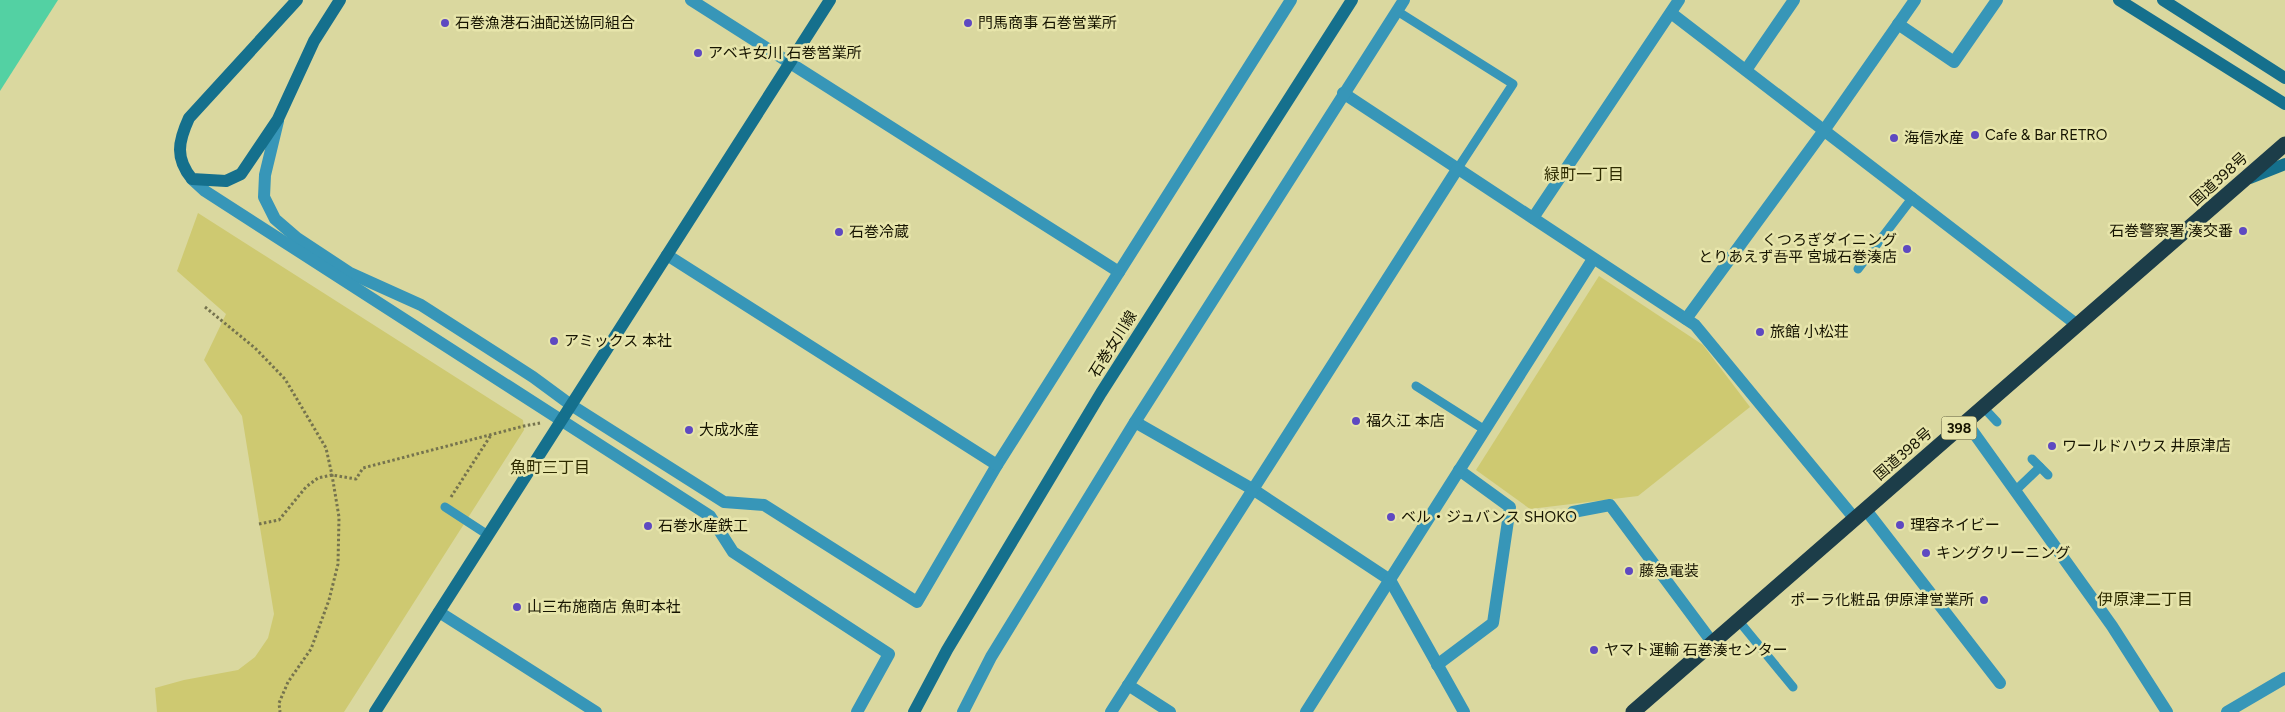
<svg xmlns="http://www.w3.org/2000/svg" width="2285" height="712" font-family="Figtree,'Noto Sans JP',sans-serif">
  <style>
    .green { fill: #cec971 }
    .water { fill: #53d1a3 }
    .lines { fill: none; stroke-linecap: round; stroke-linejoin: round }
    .path { stroke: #75734e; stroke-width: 3; stroke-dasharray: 2.5 2.5; stroke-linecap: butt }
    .lane { stroke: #3796b8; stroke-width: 9 }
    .street { stroke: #3796b8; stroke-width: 12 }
    .secondary { stroke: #15708d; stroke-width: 12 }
    .highway { stroke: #1c3d49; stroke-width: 15 }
    .poi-dot { fill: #5e49c1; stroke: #e7e5ab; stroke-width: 2 }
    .labels { text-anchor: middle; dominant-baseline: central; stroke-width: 5; stroke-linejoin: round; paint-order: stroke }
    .shield { fill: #e7e5ab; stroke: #555334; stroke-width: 1 }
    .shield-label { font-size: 14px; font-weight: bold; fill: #161401 }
    .poi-label { font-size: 15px; fill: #161401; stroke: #e7e5ab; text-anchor: start }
    .street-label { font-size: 15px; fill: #161401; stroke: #e7e5ab }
    .neighbourhood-label { font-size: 16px; fill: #2e2b00; stroke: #e7e5ab }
  </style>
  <rect width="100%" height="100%" fill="#dad89f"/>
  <!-- green -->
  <g class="green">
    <path d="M198,213l325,207 1,10 -180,282h-187l-2,-24 29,-8 54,-10 17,-13 13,-19 6,-24 -32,-198 -38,-56 22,-46 -49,-43z"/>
    <path d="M1599,276l104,69 47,62 -112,89 -108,13 -54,-39z"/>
  </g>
  <!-- water -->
  <path class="water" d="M0,0h58l-58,91z"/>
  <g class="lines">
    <!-- path -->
    <g class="path">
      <path d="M205,307l50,41 30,31 41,69 6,27 7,42 -1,47 -9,36 -18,49 -23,33 -9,21 1,9"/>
      <path d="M451,497l40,-62"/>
      <path d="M259,524l20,-4 27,-33 12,-9 14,-3 24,4 7,-11 161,-42 16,-3"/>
    </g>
    <!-- lane -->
    <g class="lane">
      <path d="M1397,11l116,73 -55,84"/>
      <path d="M1858,269l55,-72"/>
      <path d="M1416,386l69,44"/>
      <path d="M1983,407l14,15"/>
      <path d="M2032,459l16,16"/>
      <path d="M2015,491l25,-24"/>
      <path d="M445,507l43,28"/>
      <path d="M1738,620l55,67"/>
    </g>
    <!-- street -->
    <g class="street">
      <path d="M691,0l428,272"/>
      <path d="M1671,13l405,311"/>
      <path d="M1898,24l56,38 43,-62"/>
      <path d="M1746,70l48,-70"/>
      <path d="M1343,93l352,232 160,194"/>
      <path d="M278,121l-13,54 -1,22 11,22 22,19 53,35 71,32 112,72 38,28 153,97 40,3 153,97 80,-137 294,-465"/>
      <path d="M192,179l13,12 505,325 23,36 156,102 -32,58"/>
      <path d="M1533,218l146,-218"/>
      <path d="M667,255l330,210"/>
      <path d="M1686,319l139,-190 90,-129"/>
      <path d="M1135,422l119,68 136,90 74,132"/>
      <path d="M1966,422l146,204 55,86"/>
      <path d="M1866,510l134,173"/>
      <path d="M1573,512l37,-7 102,137"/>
      <path d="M439,612l157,100"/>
      <path d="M1437,665l56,-42 17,-116 -51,-37"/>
      <path d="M1128,685l42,27"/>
      <path d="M963,712l28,-55 144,-235 269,-422"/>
      <path d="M1111,712l347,-544"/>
      <path d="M1306,712l287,-453"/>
      <path d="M2227,712l58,-34"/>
    </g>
    <!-- secondary -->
    <g class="secondary">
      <path d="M297,0l-108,118c-11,24 -14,40 3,61l34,2 15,-7 37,-55 36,-78 26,-41"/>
      <path d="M2119,0l166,104"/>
      <path d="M2163,0l122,78"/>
      <path d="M2250,178l35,-14"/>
      <path d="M375,712l455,-712"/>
      <path d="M914,712l33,-62 154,-257 251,-393"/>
    </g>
    <!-- highway -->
    <path class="highway" d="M1633,712l652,-568"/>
  </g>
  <!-- markers -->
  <g class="poi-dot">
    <circle cx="445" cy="23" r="5"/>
    <circle cx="968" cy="23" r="5"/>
    <circle cx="698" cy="53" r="5"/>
    <circle cx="1975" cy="135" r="5"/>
    <circle cx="1894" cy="138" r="5"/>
    <circle cx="2243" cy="231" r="5"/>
    <circle cx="839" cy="232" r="5"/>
    <circle cx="1907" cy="249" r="5"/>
    <circle cx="1760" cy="332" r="5"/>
    <circle cx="554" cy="341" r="5"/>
    <circle cx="1356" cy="421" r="5"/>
    <circle cx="689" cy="430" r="5"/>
    <circle cx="2052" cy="446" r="5"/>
    <circle cx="1391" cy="517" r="5"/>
    <circle cx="1900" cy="525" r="5"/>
    <circle cx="648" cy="526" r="5"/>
    <circle cx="1926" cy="553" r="5"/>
    <circle cx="1629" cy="571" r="5"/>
    <circle cx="1984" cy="600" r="5"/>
    <circle cx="517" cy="607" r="5"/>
    <circle cx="1594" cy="650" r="5"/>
  </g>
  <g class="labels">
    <!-- shield labels -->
    <rect class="shield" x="1941.5" y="416.5" width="35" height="23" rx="4"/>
    <g class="shield-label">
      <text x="1959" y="428">398</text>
    </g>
    <!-- poi labels -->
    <g class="poi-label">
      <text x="455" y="23">石巻漁港石油配送協同組合</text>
      <text x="978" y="23">門馬商事 石巻営業所</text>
      <text x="708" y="53">アベキ女川 石巻営業所</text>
      <text x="1985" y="135">Cafe &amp; Bar RETRO</text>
      <text x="1904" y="138">海信水産</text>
      <text x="2233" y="231" text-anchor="end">石巻警察署 湊交番</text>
      <text x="849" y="232">石巻冷蔵</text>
      <text x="1897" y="240" text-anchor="end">くつろぎダイニング<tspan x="1897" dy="17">とりあえず吾平 宮城石巻湊店</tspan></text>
      <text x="1770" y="332">旅館 小松荘</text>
      <text x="564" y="341">アミックス 本社</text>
      <text x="1366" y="421">福久江 本店</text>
      <text x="699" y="430">大成水産</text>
      <text x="2062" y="446">ワールドハウス 井原津店</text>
      <text x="1401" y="517">ベル・ジュバンス SHOKO</text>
      <text x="1910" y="525">理容ネイビー</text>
      <text x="658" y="526">石巻水産鉄工</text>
      <text x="1936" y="553">キングクリーニング</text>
      <text x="1639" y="571">藤急電装</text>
      <text x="1974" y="600" text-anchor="end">ポーラ化粧品 伊原津営業所</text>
      <text x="527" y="607">山三布施商店 魚町本社</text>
      <text x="1604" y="650">ヤマト運輸 石巻湊センター</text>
    </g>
    <!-- street labels -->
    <g class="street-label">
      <text transform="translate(2219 179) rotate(-42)">国道398号</text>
      <text transform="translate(1113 344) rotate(-58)">石巻女川線</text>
      <text transform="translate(1903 454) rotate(-41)">国道398号</text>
    </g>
    <!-- neighbourhood labels -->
    <g class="neighbourhood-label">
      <text x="1584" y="174">緑町一丁目</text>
      <text x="550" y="467">魚町三丁目</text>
      <text x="2145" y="599">伊原津二丁目</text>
    </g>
  </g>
</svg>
